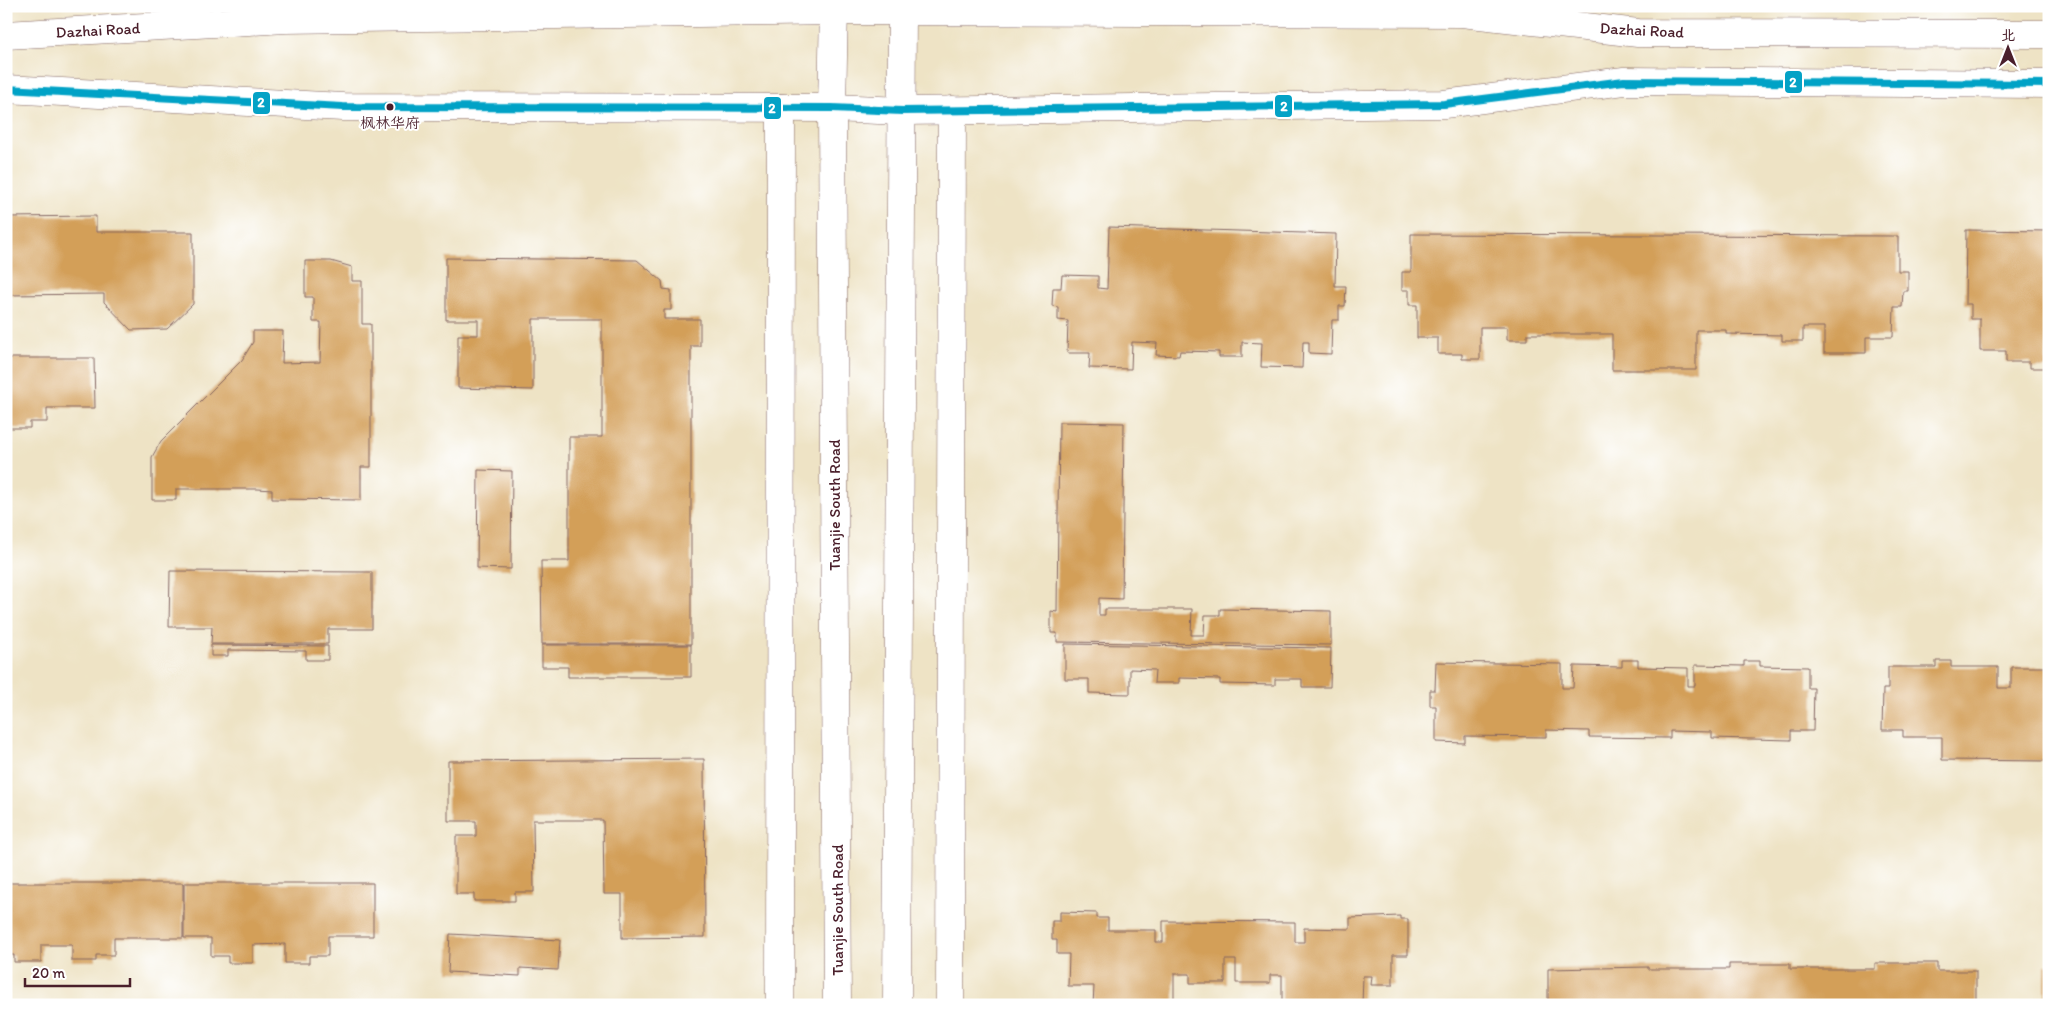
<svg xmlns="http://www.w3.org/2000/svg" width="2055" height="1011" font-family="Itim,'LXGW WenKai TC',sans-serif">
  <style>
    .building { fill: #d39f58 }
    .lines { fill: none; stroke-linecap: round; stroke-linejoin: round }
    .minor-casing { stroke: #836461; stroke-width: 29 }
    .secondary-casing { stroke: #836461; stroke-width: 29 }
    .minor { stroke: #fff; stroke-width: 28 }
    .secondary { stroke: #fff; stroke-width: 28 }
    .bus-1-casing { stroke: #fff; stroke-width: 11 }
    .bus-1 { stroke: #04a2c6; stroke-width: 8 }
    .bus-dot { fill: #4a1f2b; stroke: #fff; stroke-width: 2 }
    .labels { text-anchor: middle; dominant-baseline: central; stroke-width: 4; stroke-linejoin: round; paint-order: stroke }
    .bus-label { font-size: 15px; fill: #4a1f2b; stroke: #fff }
    .street-label { font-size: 16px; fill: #4a1f2b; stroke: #fff }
    .line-badge { stroke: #fff; stroke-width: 2 }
    .badge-label { font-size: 14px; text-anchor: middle; font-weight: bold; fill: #fff }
  </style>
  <rect width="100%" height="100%" fill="#fff"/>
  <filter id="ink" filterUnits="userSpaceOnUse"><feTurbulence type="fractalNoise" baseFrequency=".02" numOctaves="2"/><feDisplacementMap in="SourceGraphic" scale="10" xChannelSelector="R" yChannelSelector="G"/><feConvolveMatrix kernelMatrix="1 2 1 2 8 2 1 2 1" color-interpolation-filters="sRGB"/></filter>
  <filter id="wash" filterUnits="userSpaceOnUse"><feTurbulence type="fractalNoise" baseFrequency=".0096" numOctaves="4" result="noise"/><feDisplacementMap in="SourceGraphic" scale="20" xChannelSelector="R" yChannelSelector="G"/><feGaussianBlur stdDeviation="1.12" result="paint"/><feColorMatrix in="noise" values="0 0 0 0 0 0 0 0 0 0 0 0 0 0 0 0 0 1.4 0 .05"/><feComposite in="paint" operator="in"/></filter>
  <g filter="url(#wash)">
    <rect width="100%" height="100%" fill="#eee3c5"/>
    <g id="blocks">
      <!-- building -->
      <g class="building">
        <path d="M96,216v16h97v72l-26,25 -36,1 -27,-28v-8l-98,1v-78z"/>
        <path d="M1109,227l227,7 -1,52h11l-1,20h-6v14h-7l-1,34 -22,-1v-11h-6l-1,26 -41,-1 1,-24 -20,-1v15h-23v-5l-39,-1 -1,5 -23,-1 1,-12 -25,-1 -1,27 -42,-1 1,-15h-23l1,-32 -10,-1v-13l-6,-1 1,-18h8l1,-13 36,1v12l9,1z"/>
        <path d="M1966,230l83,1v110h-2l-1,27h-16v-6h-24v-11h-26v-32h-9v-15h-6z"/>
        <path d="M1411,234l487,2v35h10v20h-5l-1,16h-8l-1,30h-27v16h-42v-26h-21v14h-21v-6l-56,-1v-4h-30v40h-84v-36h-85v6h-20v-13h-27v32h-18v-5h-24v-16h-21v-33h-8v-15h-7v-18h9z"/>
        <path d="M446,258l191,2 25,21 1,8 8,1v20h-7v9h36v27h-9v298h-149l-1,-83h28v-124h33v-118h-69v71l-75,-2v-53h20v-15h-32z"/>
        <path d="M305,261h26l21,6v14h10v43h9v143h-10v33l-89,-1v-9l-14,-1h-82v11h-24v-43l9,-16 81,-81 11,-18v-11h30l-1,32 38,-1 1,-40h-8v-25h-8z"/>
        <path d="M6,358h88l1,50h-48v14h-17v6h-24z"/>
        <path d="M1059,422l65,1 -2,176 -23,-1v17h6v-6h87l-1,26h13l1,-20h15v-6l111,2v34l-274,-3v-9h-6v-22l6,1z"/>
        <path d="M478,470l34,1 -1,98 -34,-1z"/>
        <path d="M170,571l202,1v57h-44v15h-117l1,-17h-43z"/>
        <path d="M1065,644l266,4 -1,39h-28v-8h-27v6l-55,-1v-5l-41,-1v5h-25l1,-13 -25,-1v25l-41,-1v-14h-24z"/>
        <path d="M211,645l117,1v14h-22v-9l-78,-1v6h-17z"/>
        <path d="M542,645h149v32h-123v-10h-26z"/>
        <path d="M1622,660h16v7l50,1v18h7v-21l49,1v-5h16v5l48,1v21h6l-1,43h-22v9l-79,-2v-6l-42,-1v7l-81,-1v-6l-43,-1v7l-81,-1v7l-29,-1v-36h-6v-16h5l1,-28 126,2v24h11l1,-22 48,1z"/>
        <path d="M1936,661h15v6h47v21h13v-21h38v94l-107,-1v-23h-39v-7h-21l1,-41h5v-22h48z"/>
        <path d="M704,759l1,178 -83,1v-44h-18l-1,-74h-70l1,72h-19v9h-41v-7h-18v-58h20v-15h-28v-60z"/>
        <path d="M6,883h177v55h-69v17h-18v6h-24v-16h-31v17h-27v-7h-8z"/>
        <path d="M184,883h189v53h-45v20h-19v7h-24v-19l-32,1v18h-25v-7h-17v-18h-27z"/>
        <path d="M1060,912l37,1v5h11v12h48v12h7v-21l132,1v20h9v-14l46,1v-11l50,-2v3h8v36h-15v30h-22l1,-9h-9l-1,29h-80v-30h-12v8h-34v-23h-11v23h-35v-9h-16v31h-81l1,-19h-26l1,-32h-12v-14h-5v-19h8z"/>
        <path d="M450,934l110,6 -2,30 -38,-2v8l-72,-4z"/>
        <path d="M1875,963h62v8h39v34h-428v-36l100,-2v2h81v-5h61v5h85z"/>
        <rect x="2045" y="964" width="4" height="41"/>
      </g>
    </g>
  </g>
  <g filter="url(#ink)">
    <use href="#blocks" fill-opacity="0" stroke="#836461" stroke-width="1"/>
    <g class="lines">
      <defs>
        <g id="minor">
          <path d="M780,1005l1,-897"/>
          <path d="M950,1005l2,-895"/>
        </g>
        <g id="secondary">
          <path d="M834,6l-2,102 5,897"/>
          <path d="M6,35l279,-16 549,-8 628,2 176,20 411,1"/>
          <path d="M6,89l337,18 489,1 70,3 542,-7 180,-23 425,3"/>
          <path d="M897,1005l5,-999"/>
        </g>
      </defs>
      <!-- minor casing -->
      <use href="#minor" class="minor-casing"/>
      <!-- secondary casing -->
      <use href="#secondary" class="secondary-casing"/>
      <!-- minor -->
      <use href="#minor" class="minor"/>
      <!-- secondary -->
      <use href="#secondary" class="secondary"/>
      <defs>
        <path id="bus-1" d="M6,89l337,18 489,1 70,3 542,-7 180,-23 425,3"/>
      </defs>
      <!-- bus-1 casing -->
      <use href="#bus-1" class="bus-1-casing"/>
      <!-- bus-1 -->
      <use href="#bus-1" class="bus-1"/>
    </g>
  </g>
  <!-- markers -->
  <circle class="bus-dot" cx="390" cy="107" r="4.5"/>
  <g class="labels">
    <!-- bus labels -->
    <g class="bus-label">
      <text x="390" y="123">枫林华府</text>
    </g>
    <!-- street labels -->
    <g class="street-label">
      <text transform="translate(98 30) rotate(-3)">Dazhai Road</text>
      <text transform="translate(1642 30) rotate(3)">Dazhai Road</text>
      <text transform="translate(834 505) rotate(-90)">Tuanjie South Road</text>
      <text transform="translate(837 910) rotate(-90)">Tuanjie South Road</text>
    </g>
  </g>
  <g class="line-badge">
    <rect x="1784" y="70" width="19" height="24" rx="5" fill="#04a2c6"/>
    <rect x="252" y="91" width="19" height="24" rx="5" fill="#04a2c6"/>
    <rect x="1274" y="94" width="19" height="24" rx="5" fill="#04a2c6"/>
    <rect x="763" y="96" width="19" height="24" rx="5" fill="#04a2c6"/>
  </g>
  <g class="badge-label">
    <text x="1793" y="87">2</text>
    <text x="261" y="107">2</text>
    <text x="1284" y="111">2</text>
    <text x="772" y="113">2</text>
  </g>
  <!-- margin -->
  <rect width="2055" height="1011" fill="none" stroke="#fff" stroke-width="25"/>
  <!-- north arrow -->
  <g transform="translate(2008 48)" stroke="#ffffff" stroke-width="4" paint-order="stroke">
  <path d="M0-4L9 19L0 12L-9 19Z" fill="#4a1f2b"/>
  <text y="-8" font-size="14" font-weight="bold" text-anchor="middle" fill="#4a1f2b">北</text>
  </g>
  <!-- scale -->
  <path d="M25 978v8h105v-8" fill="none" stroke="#4a1f2b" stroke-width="2.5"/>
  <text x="32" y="978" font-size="15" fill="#4a1f2b" stroke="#ffffff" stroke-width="4" paint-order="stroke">20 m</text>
</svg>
